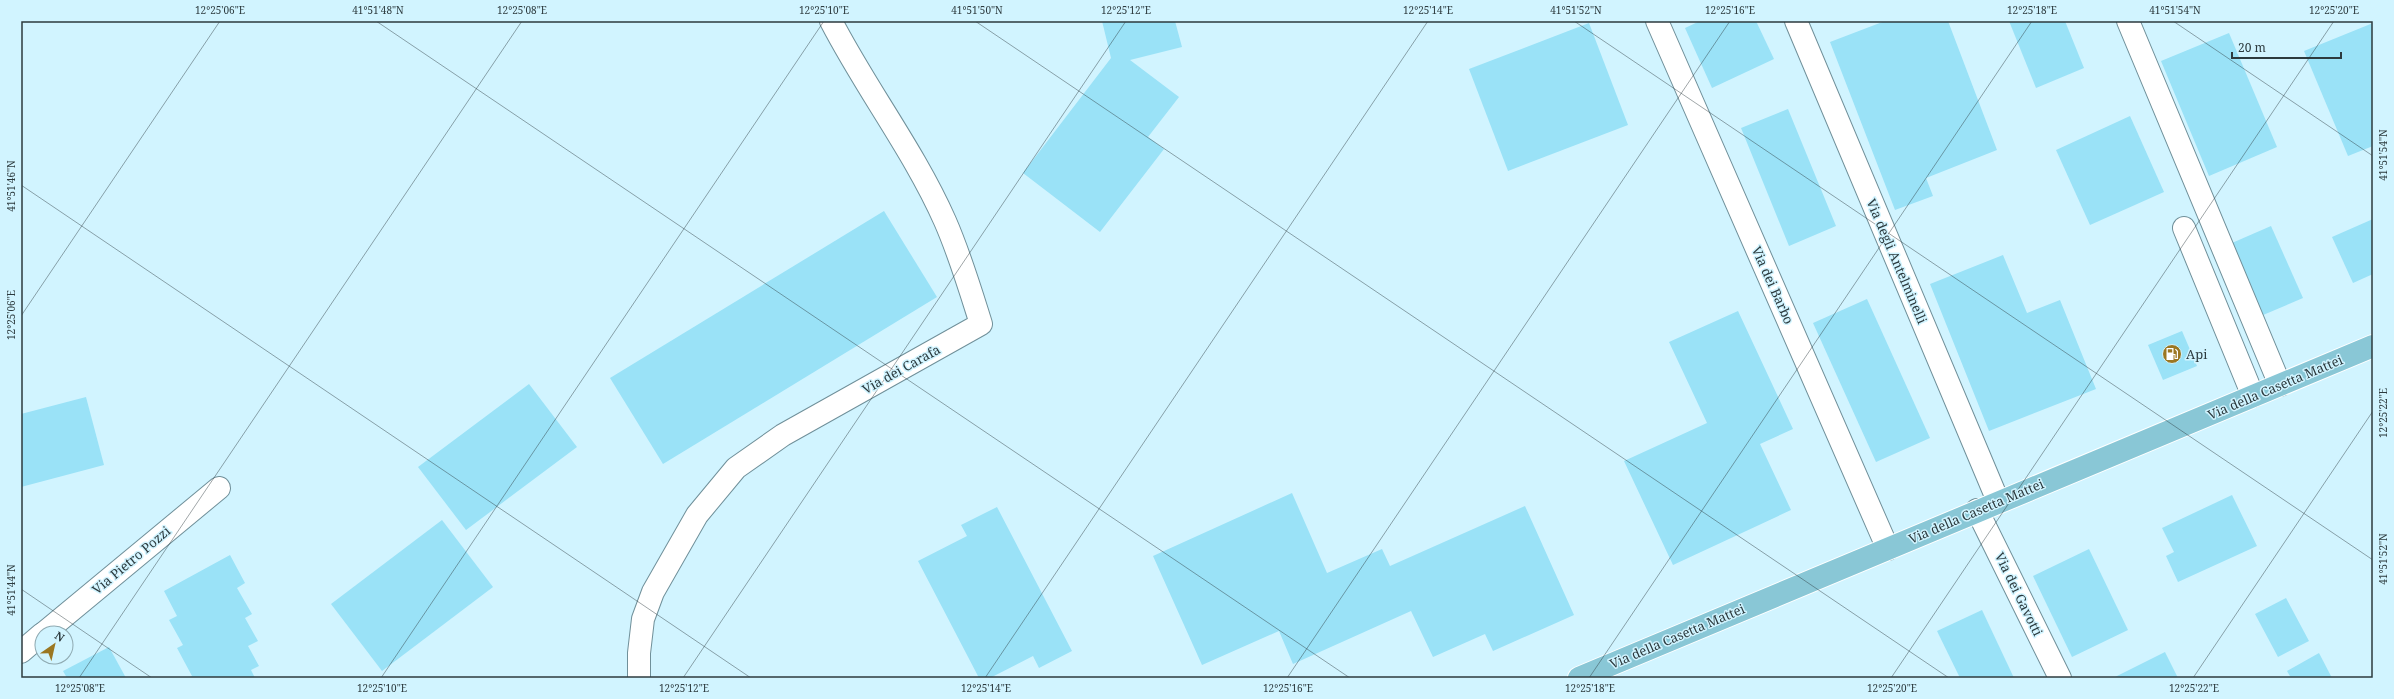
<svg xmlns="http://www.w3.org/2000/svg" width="2394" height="699" font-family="'Noto Serif',serif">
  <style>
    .building { fill: #9ae2f7 }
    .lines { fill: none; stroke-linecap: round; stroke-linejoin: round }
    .minor-casing { stroke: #70909a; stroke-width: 24 }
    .major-casing { stroke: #fff; stroke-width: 24 }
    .minor { stroke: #fff; stroke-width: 22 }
    .major { stroke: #89c7d6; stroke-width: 22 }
    .ticks { fill: none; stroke: #2c3a3e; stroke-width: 1; stroke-opacity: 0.45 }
    .labels { text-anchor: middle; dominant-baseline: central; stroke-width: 3; stroke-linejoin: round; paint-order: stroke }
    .street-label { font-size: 13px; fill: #2c3a3e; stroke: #d1f4ff }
    .poi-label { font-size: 13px; fill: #2c3a3e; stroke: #d1f4ff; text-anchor: start }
    .neatline { fill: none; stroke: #2c3a3e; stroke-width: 1.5 }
    .ticks-label { font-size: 10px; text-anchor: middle; fill: #2c3a3e }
  </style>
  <rect width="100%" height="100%" fill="#d1f4ff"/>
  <!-- building -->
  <g class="building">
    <path d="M1102,21h73l7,26 -52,13 49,37 -31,40 16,12 -64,83 -77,-59 88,-115z"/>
    <path d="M1700,21h56l18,38 -62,29 -27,-60z"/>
    <path d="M1885,21h63l49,129 -71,28 7,18 -38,14 -65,-168z"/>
    <path d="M2009,21h56l19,47 -48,20z"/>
    <path d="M1589,23l39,102 -120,46 -39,-102z"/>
    <path d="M2373,23v123l-25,10 -44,-105z"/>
    <path d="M2229,33l48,114 -68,29 -48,-115z"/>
    <path d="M1788,109l48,117 -47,20 -48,-118z"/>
    <path d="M2130,116l34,76 -74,33 -34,-75z"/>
    <path d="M884,211l53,86 -274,167 -53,-86z"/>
    <path d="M2373,219v55l-20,9 -21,-46z"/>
    <path d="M2271,226l32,72 -47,20 -31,-72z"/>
    <path d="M2003,255l24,58 33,-13 36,89 -107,42 -59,-147z"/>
    <path d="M1867,299l63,139 -54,24 -63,-139z"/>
    <path d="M1738,311l55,118 -33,15 31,66 -118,55 -49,-104 83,-38 -38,-81z"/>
    <path d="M2182,331l15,35 -34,14 -15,-35z"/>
    <path d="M529,384l48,63 -111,83 -48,-63z"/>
    <path d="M86,397l18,68 -83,22v-73z"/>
    <path d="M1292,493l35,80 55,-24 8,17 135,-60 49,109 -81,36 -8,-17 -52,23 -22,-46 -118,53 -14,-33 -77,34 -49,-109z"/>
    <path d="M2232,495l25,51 -79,36 -12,-26 8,-4 -12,-24z"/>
    <path d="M997,507l75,144 -33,17 -6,-12 -43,22h-11l-61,-117 49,-25 -6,-11z"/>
    <path d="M442,520l51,67 -111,84 -51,-67z"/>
    <path d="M2089,549l39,81 -56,27 -39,-81z"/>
    <path d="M230,555l15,28 -8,5 15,26 -7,4 13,23 -10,5 11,20 -8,4 4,8h-68l5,-2 -15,-28 6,-3 -14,-25 8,-4 -13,-25z"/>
    <path d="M2286,598l23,43 -31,16 -23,-43z"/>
    <path d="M1982,610l32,68h-54l-23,-47z"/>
    <path d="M109,647l17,31h-59l-4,-7z"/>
    <path d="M2165,652l13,26h-65z"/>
    <path d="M2319,653l13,25h-41l-4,-7z"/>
  </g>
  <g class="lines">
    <defs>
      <g id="minor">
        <path d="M1657,21l231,528"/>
        <path d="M1796,21l202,480"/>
        <path d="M2128,21l152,364"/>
        <path d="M2184,228l69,168"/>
        <path d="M1977,510l83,168"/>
        <path d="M44,633l175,-145"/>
        <path d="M21,652l21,-18"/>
        <path d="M639,678v-25l4,-34 10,-27 44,-77 39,-47 47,-33 198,-111c-11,-35 -21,-69 -36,-103 -31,-70 -79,-132 -114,-200"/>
      </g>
      <path id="major" d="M1579,678l794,-332"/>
    </defs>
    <!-- minor casing -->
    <use href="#minor" class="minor-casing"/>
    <!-- major casing -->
    <use href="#major" class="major-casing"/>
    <!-- minor -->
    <use href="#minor" class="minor"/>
    <!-- major -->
    <use href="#major" class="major"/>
  </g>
  <!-- ticks -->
  <path class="ticks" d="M376,21l974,657M975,21l974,657M1574,21l799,539M2173,21l200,135M21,185l730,493M21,316l199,-295M21,589l131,89M79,678l443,-657M381,678l443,-657M683,678l443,-657M985,678l443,-657M1287,678l443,-657M1589,678l443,-657M1891,678l443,-657M2193,678l180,-267"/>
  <!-- icons -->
  <defs>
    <symbol id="fuel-disc" viewBox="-11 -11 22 22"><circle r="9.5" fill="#9b7722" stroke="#d1f4ff"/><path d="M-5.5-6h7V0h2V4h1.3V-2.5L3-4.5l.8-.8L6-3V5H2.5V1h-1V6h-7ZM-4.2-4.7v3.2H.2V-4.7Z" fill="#fff"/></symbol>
  </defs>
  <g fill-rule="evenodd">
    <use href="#fuel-disc" x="2161" y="343" width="22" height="22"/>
  </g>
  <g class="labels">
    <!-- street labels -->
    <g class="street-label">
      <text transform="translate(1897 261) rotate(67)">Via degli Antelminelli</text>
      <text transform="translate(1773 285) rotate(66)">Via dei Barbo</text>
      <text transform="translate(901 369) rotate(-29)">Via dei Carafa</text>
      <text transform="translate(2275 387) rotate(-23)">Via della Casetta Mattei</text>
      <text transform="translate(1976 511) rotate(-23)">Via della Casetta Mattei</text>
      <text transform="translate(131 560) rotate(-40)">Via Pietro Pozzi</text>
      <text transform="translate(2019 594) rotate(64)">Via dei Gavotti</text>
      <text transform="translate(1677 636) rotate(-23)">Via della Casetta Mattei</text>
    </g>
    <!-- poi labels -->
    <g class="poi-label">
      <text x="2186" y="354">Api</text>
    </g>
  </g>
  <!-- border -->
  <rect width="2394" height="699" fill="none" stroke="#d1f4ff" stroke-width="44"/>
  <!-- north arrow -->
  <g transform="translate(54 645) rotate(34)"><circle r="19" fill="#d1f4ff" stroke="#8faab2"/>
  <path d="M0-3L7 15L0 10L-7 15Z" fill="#9b7722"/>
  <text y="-6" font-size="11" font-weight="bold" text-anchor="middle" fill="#2c3a3e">N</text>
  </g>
  <!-- scale -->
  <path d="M2232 52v6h109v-6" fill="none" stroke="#2c3a3e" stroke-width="2"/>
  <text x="2238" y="52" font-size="12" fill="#2c3a3e" stroke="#d1f4ff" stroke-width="3" paint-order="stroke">20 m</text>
  <rect x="22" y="22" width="2350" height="655" class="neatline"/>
  <g class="ticks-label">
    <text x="220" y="14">12°25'06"E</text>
    <text x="378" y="14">41°51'48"N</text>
    <text x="522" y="14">12°25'08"E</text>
    <text x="824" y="14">12°25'10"E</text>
    <text x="977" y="14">41°51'50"N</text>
    <text x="1126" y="14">12°25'12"E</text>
    <text x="1428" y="14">12°25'14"E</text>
    <text x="1576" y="14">41°51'52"N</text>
    <text x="1730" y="14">12°25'16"E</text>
    <text x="2032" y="14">12°25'18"E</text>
    <text x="2175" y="14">41°51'54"N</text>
    <text x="2334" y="14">12°25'20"E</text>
    <text transform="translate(2383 155) rotate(-90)" y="4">41°51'54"N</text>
    <text transform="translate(11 186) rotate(-90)" y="4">41°51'46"N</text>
    <text transform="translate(11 315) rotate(-90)" y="4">12°25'06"E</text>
    <text transform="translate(2383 413) rotate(-90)" y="4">12°25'22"E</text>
    <text transform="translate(2383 559) rotate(-90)" y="4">41°51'52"N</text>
    <text transform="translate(11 590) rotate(-90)" y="4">41°51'44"N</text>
    <text x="80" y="692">12°25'08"E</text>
    <text x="382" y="692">12°25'10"E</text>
    <text x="684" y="692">12°25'12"E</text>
    <text x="986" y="692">12°25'14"E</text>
    <text x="1288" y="692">12°25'16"E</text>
    <text x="1590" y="692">12°25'18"E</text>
    <text x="1892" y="692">12°25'20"E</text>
    <text x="2194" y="692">12°25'22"E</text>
  </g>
</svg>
